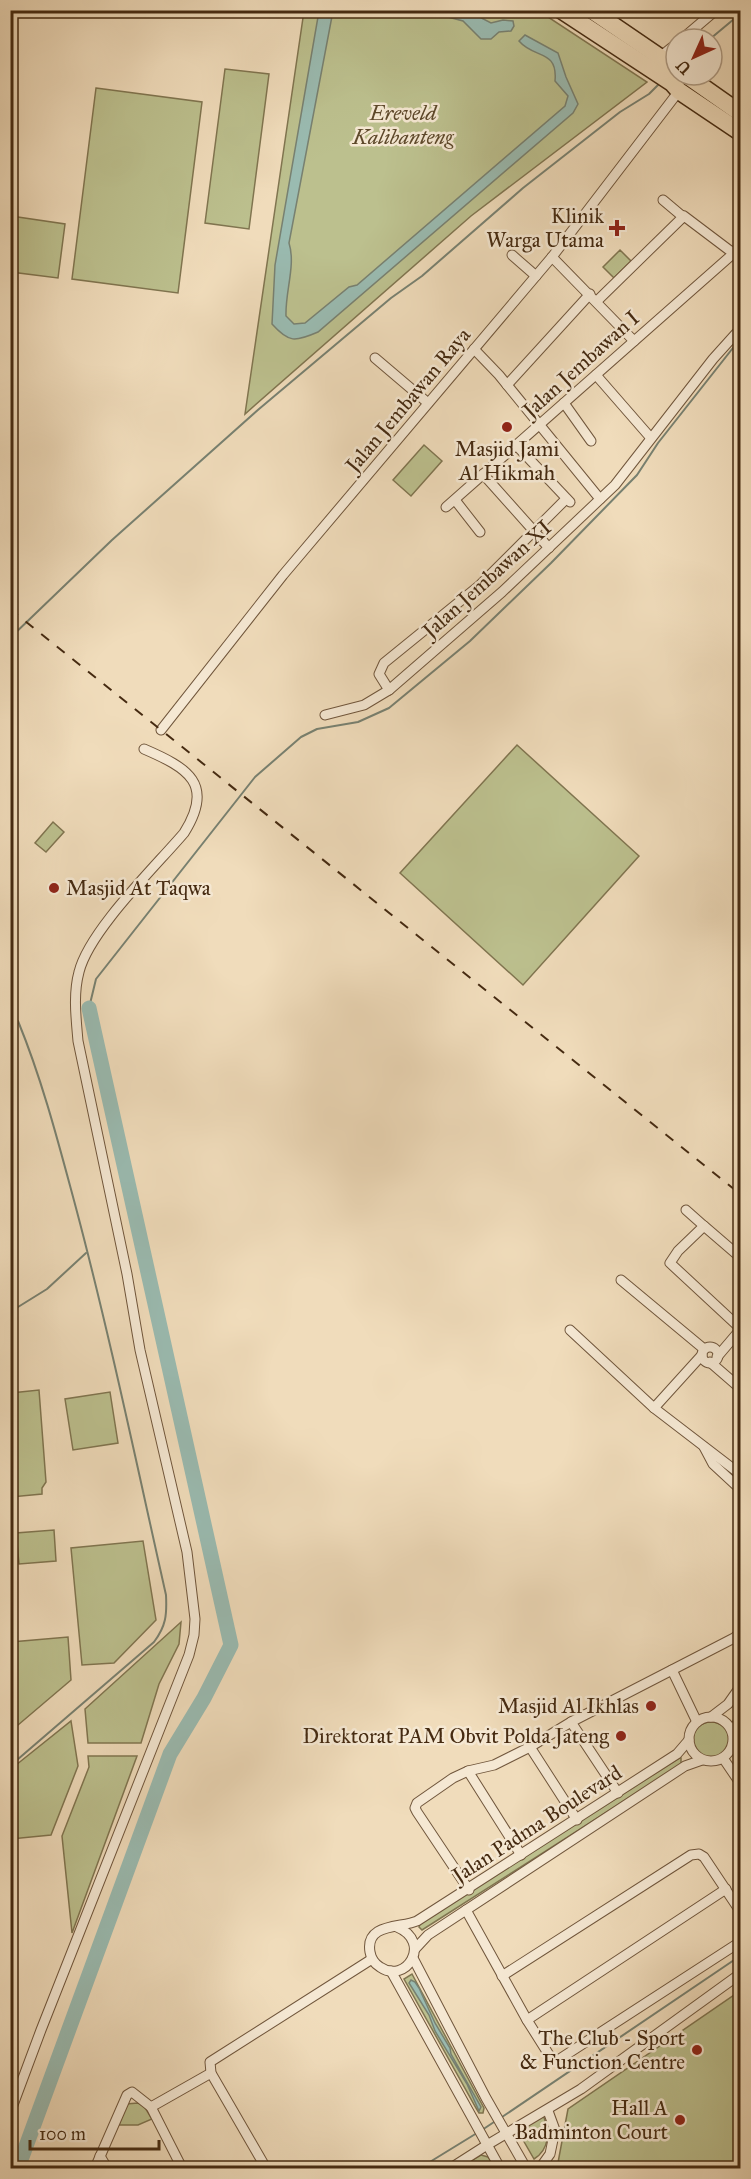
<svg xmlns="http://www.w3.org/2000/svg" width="751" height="2179" font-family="'IM FELL Great Primer',serif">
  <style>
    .green { fill: #bcc08e; stroke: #807550; stroke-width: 1.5 }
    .water { fill: #9abbb1; stroke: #788171; stroke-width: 1.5 }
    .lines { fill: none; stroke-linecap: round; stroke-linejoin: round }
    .stream { stroke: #788171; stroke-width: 2 }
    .river { stroke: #9abbb1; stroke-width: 15 }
    .minor-casing { stroke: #70563c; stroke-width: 11 }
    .trunk-casing { stroke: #452a11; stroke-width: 19 }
    .minor { stroke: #f5e8d3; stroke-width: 9 }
    .trunk { stroke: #f0dcbb; stroke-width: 16 }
    .rail { stroke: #452a11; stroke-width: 2; stroke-dasharray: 10 10; stroke-linecap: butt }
    .poi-dot { fill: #8f2418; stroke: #f5e8d3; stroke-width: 2 }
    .labels { text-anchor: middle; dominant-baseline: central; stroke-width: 5; stroke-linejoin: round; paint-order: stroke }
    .park-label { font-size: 21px; font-style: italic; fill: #5d482a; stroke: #f5e8d3 }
    .poi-label { font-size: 21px; fill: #452a11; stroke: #f5e8d3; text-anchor: end }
    .street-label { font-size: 21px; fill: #452a11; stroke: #f5e8d3 }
  </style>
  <rect width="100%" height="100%" fill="#f0dcbb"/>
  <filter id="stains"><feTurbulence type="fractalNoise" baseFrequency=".00333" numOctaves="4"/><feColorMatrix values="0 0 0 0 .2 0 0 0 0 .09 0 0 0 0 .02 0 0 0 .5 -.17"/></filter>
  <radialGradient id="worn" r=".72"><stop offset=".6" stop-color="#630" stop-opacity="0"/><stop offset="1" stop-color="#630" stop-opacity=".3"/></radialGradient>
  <!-- green -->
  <g class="green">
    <path d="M304,11h235l108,71 -176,134 -226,198z"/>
    <path d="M225,69l44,5 -20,155 -44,-6z"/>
    <path d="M96,88l106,14 -24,191 -106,-14z"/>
    <path d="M11,216l54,8 -7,54 -47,-6z"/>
    <path d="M620,250l11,11 -17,17 -11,-11z"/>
    <path d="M424,445l18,16 -31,35 -18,-16z"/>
    <path d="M517,745l122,111 -116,129 -123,-112z"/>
    <path d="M53,822l11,10 -18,20 -11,-9z"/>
    <path d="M39,1390l7,92 -4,6v6l-31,3v-104z"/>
    <path d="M110,1392l8,51 -45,7 -8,-51z"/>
    <path d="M54,1530l2,31 -37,3 -3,-31z"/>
    <path d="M143,1541l13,79 -42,43 -32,2 -11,-117z"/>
    <path d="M181,1622l-2,22 -20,40 -18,59h-53l-3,-34z"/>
    <path d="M68,1637l3,43 -60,51v-89z"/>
    <path d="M71,1721l7,45 -27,69 -40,4v-70z"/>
    <circle cx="711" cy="1740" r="18"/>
    <path d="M88,1756h49l-65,177 -10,-97 27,-69z"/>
    <path d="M679,1758h2v6l-18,12 -230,147 -11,7 -3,-3 1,-3z"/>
    <path d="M412,1974l72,134 -1,5h-4l-3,-5 -72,-129z"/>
    <path d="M740,1991v177h-183l11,-59z"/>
    <path d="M138,2103l6,3 8,13 -14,6h-19l7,-21z"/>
    <path d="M543,2115c7,16 7,34 -9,44l-15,-26 2,-5z"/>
    <path d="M481,2155l7,2 8,11h-33l-1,-2z"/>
  </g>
  <!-- water -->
  <g class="water">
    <path d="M319,11h14l-44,232c7,22 -4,49 -3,73l8,8 11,-1 44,-36 8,-2 208,-179 3,-10 -13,-15c3,-32 -21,-22 -36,-40l6,-6 33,18 8,24 12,27 -5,9 -255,219c-23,10 -29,11 -46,-8l3,-59z"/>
    <path d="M435,11h33l23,12 12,-3 10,1 1,5 -3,5 -12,1 -8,7h-10l-18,-18 -26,-7z"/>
    <path d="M411,1980l4,2 4,6 16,35 15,25 1,6 30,53 -2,4 -12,-27 -32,-53 -6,-16 -20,-32z"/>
  </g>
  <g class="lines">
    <!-- stream -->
    <g class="stream">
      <path d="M710,39l30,-25"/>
      <path d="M10,638l102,-98 147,-131 132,-111 31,-22 101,-88 97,-76 29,-18 11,-11"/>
      <path d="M10,1002l2,5"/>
      <path d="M89,1008l7,-29 159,-202 46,-40 16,-8 41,-7 31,-14 81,-67 81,-78 86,-88 21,-32 82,-104"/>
      <path d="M10,1312l37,-23 39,-36"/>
      <path d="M10,1766l144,-124c12,-16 13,-27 12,-47 -29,-129 -56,-259 -90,-387 -17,-63 -33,-126 -58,-187"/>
      <path d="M502,2117l238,-161"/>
      <path d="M482,2130l15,-10"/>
      <path d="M420,2168l57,-35"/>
    </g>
    <!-- river -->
    <path class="river" d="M18,2168l152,-414 34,-56 27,-53 -142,-637"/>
    <defs>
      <g id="minor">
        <path d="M682,39l34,-29"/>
        <path d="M660,57l16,-13"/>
        <path d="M663,200l19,16"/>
        <path d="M512,255l24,21"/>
        <path d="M552,257l82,84"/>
        <path d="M597,301l87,-85 45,34 11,5"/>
        <path d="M474,349l25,26 101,124"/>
        <path d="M375,358l53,45"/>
        <path d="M596,375l54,62"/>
        <path d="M507,385l83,-91"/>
        <path d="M564,403l27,38"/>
        <path d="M516,445l54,57"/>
        <path d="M483,474l66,74"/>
        <path d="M455,500l25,32"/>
        <path d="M446,507l288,-254"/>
        <path d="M389,690l-10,-16 5,-11 96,-78 86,-86"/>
        <path d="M325,715l39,-10 25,-15 113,-98 113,-107 98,-126 27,-30"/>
        <path d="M161,730l122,-155 269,-318 127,-166"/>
        <path d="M686,1210l18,16"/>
        <path d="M740,1257l-36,-31 -26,25 -8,12 70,65"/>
        <path d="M621,1280l83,69"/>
        <path d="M570,1330l84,78 86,66"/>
        <circle cx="710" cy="1355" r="8"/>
        <path d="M717,1357l23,-27"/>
        <path d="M710,1362l30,26"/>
        <path d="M654,1408l48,-53"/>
        <path d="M704,1447l9,17 27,25"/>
        <path d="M672,1670l25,52"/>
        <circle cx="711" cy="1739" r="22"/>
        <path d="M711,1717l17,-13 12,-17"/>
        <path d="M571,1722l47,71"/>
        <path d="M733,1733l7,-16"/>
        <path d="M530,1747l47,73"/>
        <path d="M723,1758l17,25"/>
        <path d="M468,1771l53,84"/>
        <path d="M469,1890l-52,-78 -2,-4 2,-5 36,-25 15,-7 26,-6 36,-18 41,-25 163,-84 6,-5"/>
        <path d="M466,1910l61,110 24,38 7,2 182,-118"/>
        <path d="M397,1927c36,15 9,58 -17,40 -5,-3 -9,-9 -10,-15 -5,-29 31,-24 47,-31l260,-167 12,-14"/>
        <path d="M415,1949l13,-14 257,-169 17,-6"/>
        <path d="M413,1958l73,140 40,70"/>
        <path d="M391,1971l109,197"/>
        <path d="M502,1976l189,-121 8,-1 5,3 36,54"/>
        <path d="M527,2020l199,-131"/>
        <path d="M151,2107l31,61"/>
        <path d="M10,2113l31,-83 148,-375 5,-20 1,-16 -8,-67 -47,-202 -13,-76 -49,-233c-2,-23 -5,-47 1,-69 10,-41 76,-105 105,-139 31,-49 4,-65 -40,-84"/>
        <path d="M100,2156l7,12"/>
        <path d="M95,2168l32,-73 5,-3 19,15 60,-34"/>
        <path d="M266,2168l-55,-95 -1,-11 162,-103"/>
        <path d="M451,2168l36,-23 94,-56 159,-115"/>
        <path d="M540,2168l10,-14 5,-24 -7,-19"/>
      </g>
      <g id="trunk">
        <path d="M561,10l111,73 7,8 61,41"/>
        <path d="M591,10l85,58"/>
        <path d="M686,75l54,38"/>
      </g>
    </defs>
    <!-- minor casing -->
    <use href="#minor" class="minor-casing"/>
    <!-- trunk casing -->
    <use href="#trunk" class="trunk-casing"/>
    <!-- minor -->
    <use href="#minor" class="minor"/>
    <!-- trunk -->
    <use href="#trunk" class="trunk"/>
    <!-- rail -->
    <path class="rail" d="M10,609l730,585"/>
  </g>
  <!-- markers -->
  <g class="poi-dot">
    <path d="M614 219h6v6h6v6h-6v6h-6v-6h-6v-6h6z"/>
    <circle cx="507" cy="427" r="6"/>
    <circle cx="54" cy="888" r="6"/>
    <circle cx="651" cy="1706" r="6"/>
    <circle cx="621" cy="1736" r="6"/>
    <circle cx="697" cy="2050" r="6"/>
    <circle cx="680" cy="2120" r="6"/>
  </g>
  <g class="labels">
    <!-- park labels -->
    <g class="park-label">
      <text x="403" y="113">Ereveld<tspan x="403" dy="24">Kalibanteng</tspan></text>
    </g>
    <!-- poi labels -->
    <g class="poi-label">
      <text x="604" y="216">Klinik<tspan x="604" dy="24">Warga Utama</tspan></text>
      <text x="507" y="449" text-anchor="middle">Masjid Jami<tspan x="507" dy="24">Al Hikmah</tspan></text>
      <text x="66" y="888" text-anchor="start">Masjid At Taqwa</text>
      <text x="639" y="1706">Masjid Al Ikhlas</text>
      <text x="609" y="1736">Direktorat PAM Obvit Polda Jateng</text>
      <text x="685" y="2038">The Club - Sport<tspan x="685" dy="24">&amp; Function Centre</tspan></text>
      <text x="668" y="2108">Hall A<tspan x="668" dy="24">Badminton Court</tspan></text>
    </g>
    <!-- street labels -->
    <g class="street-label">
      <text transform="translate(581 364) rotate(-42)">Jalan Jembawan I</text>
      <text transform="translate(408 400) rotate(-50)">Jalan Jembawan Raya</text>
      <text transform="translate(487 579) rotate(-42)">Jalan Jembawan XI</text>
      <text transform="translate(537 1824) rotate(-33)">Jalan Padma Boulevard</text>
    </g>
  </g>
  <!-- margin -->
  <rect width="751" height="2179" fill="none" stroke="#f0dcbb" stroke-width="36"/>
  <rect x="12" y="12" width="727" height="2155" fill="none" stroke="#452a11" stroke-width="3"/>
  <rect x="18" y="18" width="715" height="2143" fill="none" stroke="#452a11" stroke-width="1.5"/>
  <!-- north arrow -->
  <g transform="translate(694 57) rotate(225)"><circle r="28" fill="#f5e8d3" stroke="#af9c85" stroke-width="1.5"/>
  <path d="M0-4.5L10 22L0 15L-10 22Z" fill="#8f2418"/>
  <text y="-9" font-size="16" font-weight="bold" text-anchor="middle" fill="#452a11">U</text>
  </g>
  <!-- scale -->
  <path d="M30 2140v9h129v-9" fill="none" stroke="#452a11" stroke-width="3"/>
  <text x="39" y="2140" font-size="18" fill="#452a11" stroke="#f5e8d3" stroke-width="4.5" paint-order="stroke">100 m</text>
  <rect width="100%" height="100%" filter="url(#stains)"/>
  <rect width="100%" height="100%" fill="url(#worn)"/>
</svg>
